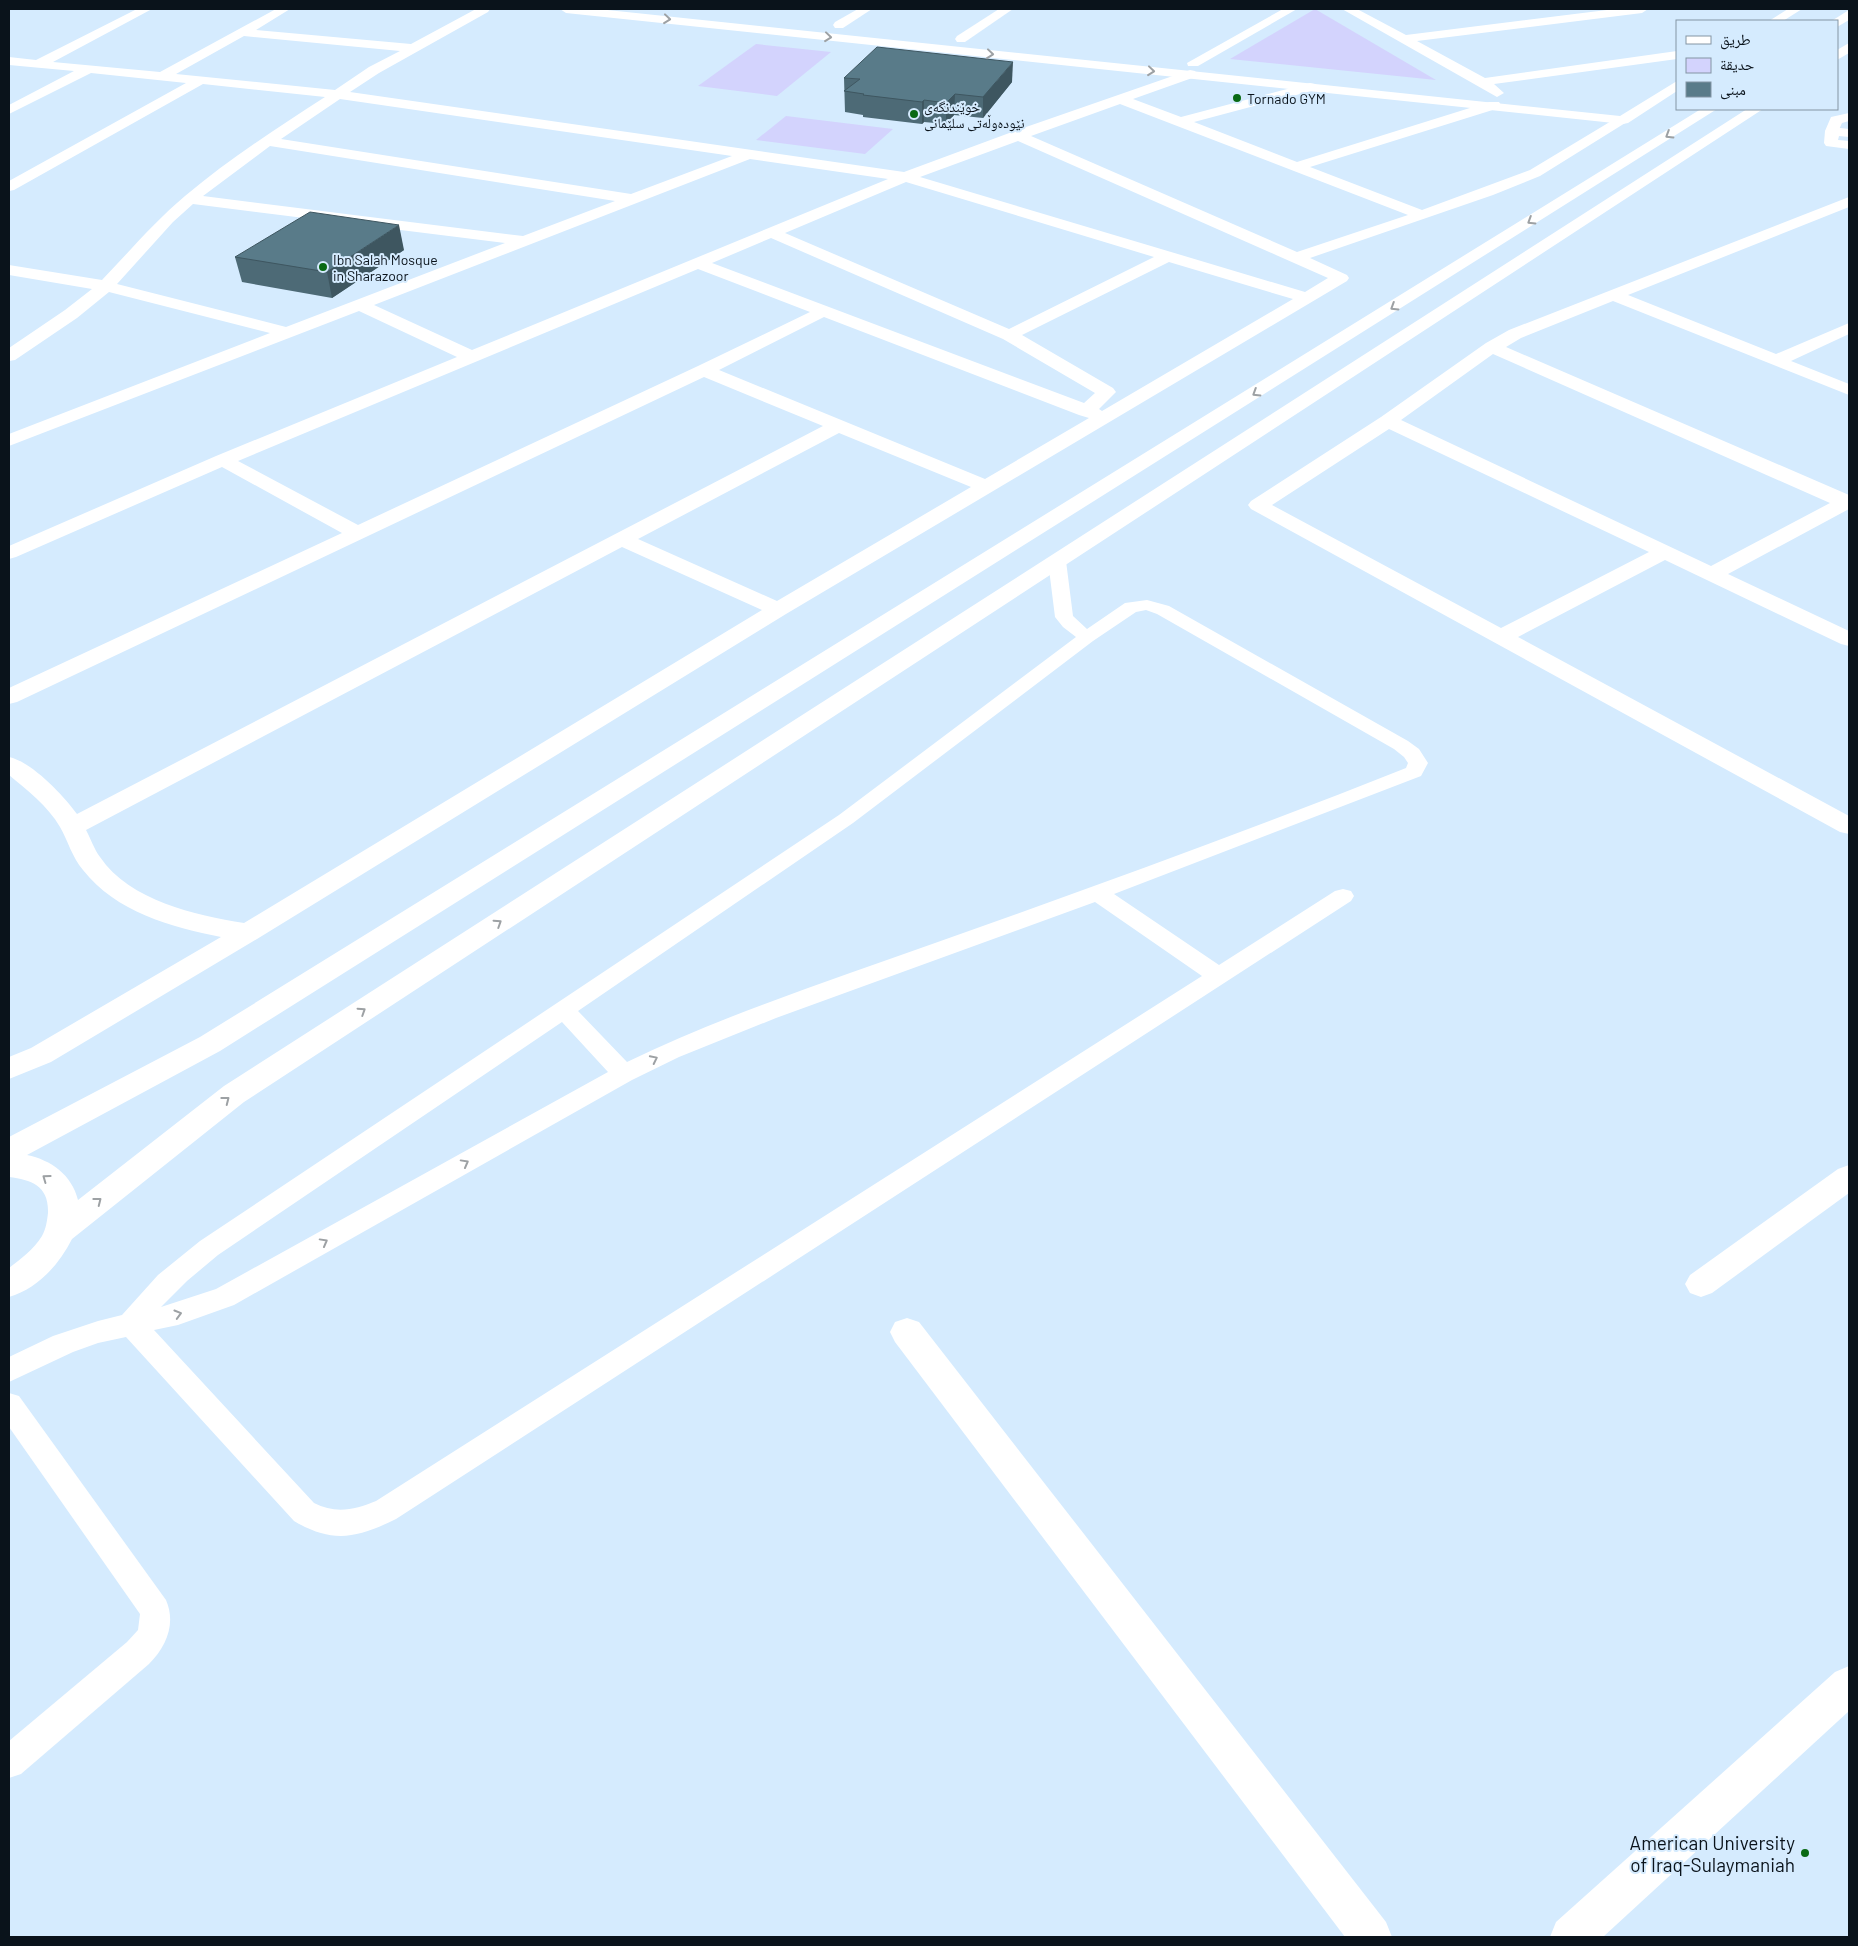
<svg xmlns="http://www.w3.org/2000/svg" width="1858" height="1946" font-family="Barlow,'Noto Naskh Arabic',sans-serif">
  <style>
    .green { fill: #d3d3fd }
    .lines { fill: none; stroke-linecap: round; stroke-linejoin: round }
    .service { fill: #fff; fill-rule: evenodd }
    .minor { fill: #fff; fill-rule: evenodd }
    .tertiary { fill: #fff; fill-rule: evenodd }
    .secondary { fill: #fff; fill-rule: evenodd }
    .wall { fill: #4d6a76 }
    .shaded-wall { fill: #3e5660 }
    .building { fill: #597b89; stroke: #3e5660 }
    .oneway { stroke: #9da1a4 }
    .poi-dot { fill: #096914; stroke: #d5ebfe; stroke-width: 2 }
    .labels { text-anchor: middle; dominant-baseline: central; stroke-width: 4; stroke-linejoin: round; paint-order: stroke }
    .far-poi-label { font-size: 14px; fill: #0a131b; stroke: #d5ebfe; text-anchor: start }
    .near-poi-label { font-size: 19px; fill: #0a131b; stroke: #d5ebfe; text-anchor: end }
  </style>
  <rect width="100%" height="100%" fill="#d5ebfe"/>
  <!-- green -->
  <g class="green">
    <path d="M1315,9l121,71 -206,-21z"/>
    <path d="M756,44l75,8 -54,44 -79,-10z"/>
    <path d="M786,116l107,13 -28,25 -109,-14z"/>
  </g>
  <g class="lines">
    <!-- service -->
    <g class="service">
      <path d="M1057,556l6,1 3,4 7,55 14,13 38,-26 22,-3 22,6 239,135 11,8 9,14 -7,13 -307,118 105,71 116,-74 8,-2 8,2 3,5 -3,5 -955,618c-39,19 -63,25 -102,2l-168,-184 -28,6 -25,9 -64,30v-25l44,-21 45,-15 24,-6 36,-40 42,-34 639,-426 237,-178 -13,-10 -8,-10 -7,-56 3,-4zM1146,610l11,4 237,135 10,8 4,6 -2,5c-156,62 -313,119 -471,175 -103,37 -209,71 -308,119l-49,-51 275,-188 240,-182 43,-29zM1095,902l107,74 -826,525c-21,9 -41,13 -62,2l-160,-173 24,-5 56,-20 398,-225 47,-23 97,-39zM562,1022l46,50 -392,217 -55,18 26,-26 31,-26z"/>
      <path d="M9,1393l10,3 147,204c10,23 1,46 -17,64l-128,110 -12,4v-37l118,-99 11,-12 2,-16 -131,-187z"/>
    </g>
    <!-- minor -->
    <g class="minor">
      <path d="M137,9h15l-99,53 107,10 116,-63h14l-34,21 155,14 65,-35h14l-2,3 -109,61 -29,19 554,80 108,-40 178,-62 5,1 2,3 -2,3 -62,22 48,18 129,-34 5,1 2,3 -2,3 -121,32 103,40 192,-60h10l2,3 -2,3 -189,59 112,43 108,-40 88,-53 5,-1 7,4 -90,56 -47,19 -183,63 37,17 2,3 -2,3 -561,333 -529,325 -206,123 -42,17v-22l22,-9 190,-111c-50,-10 -105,-25 -138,-67 -11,-13 -15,-29 -23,-43 -12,-21 -33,-37 -51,-52v-18c23,5 54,38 68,57l746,-388 -119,-49 -687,325 -8,2v-16l333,-155 -120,-66 -206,90 -7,2v-13l207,-90 241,-99 -98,-46 -350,135v-12l261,-101 -161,-41 -32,26 -62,42 -6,1v-13l56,-38 27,-21 -83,-14v-10l93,15c27,-28 53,-59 83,-84 44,-37 92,-68 140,-99l-122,-13 -189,106 -5,1v-10l177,-98 -95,-10 -82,41v-9l65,-34 -65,-6v-8l27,3zM244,36l156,15 -31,16 -34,23 -159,-16zM340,99l392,57 -101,38 -350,-55zM1120,104l288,111 -111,37 -266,-116zM1018,141l310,137 -23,14 -385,-115zM270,146l345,55 -92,35 -320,-40zM750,159l138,20 -416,171 -98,-45zM906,182l248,75 -145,72 -224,-96zM193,204l312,39 -219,84 -169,-43 56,-62zM771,238l232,101 92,54 -11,10 -372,-140zM1169,262l124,37 -191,112 -3,-2 17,-17 -3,-4 -91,-53zM698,269l112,43 -112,54 -340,159 -120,-64zM824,317l255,98 10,3 -104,61 -266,-109zM839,433l132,54 -194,114 -139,-62zM622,547l140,63 -518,313c-49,-8 -114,-22 -144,-66 -6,-8 -9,-18 -14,-27z"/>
      <path d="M858,9h14l-29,19h-8l-2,-3 2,-3z"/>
      <path d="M999,9h14l-48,33h-8l-2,-3 2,-3z"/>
      <path d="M1342,9h15l49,26 209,-26h33l-6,4 -225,28 68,37 192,-27v8l-183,25 10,9 -7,4z"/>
      <path d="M1849,113v8l-7,2 -5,11h-10l-2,-3 6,-14z"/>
      <path d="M1849,197v10l-221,88 148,59 73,-31v11l-58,27 58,23v11l-236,-94 -92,37 -15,9 343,148v14l-121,65 121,57v15l-8,-2 -176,-84 -147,77 331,179v18l-9,-2 -589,-323 -3,-4 3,-4 130,-84 105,-74 23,-13zM1493,354l337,149 -119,63 -310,-146zM1389,429l260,123 -148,76 -229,-123z"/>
      <path d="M1849,1165v28l-137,100 -11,4 -11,-4 -5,-9 5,-9 148,-106z"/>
      <path d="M907,1318l12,4 467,600 6,15h-47l-450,-595 -5,-10 5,-10z"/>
      <path d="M1849,1666v45l-246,226h-53l6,-15 279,-250z"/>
    </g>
    <!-- tertiary -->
    <g class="tertiary">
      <path d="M560,9h38l1022,107 57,-35v10l-49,32 -5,1 -1057,-111z"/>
      <path d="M1283,9h14l-99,57h-10l-1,-3z"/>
      <path d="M1788,9h14l-19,12h-14z"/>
      <path d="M1832,127l17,2v8l-10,-1 -1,4 11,1v8l-23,-3 -2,-3 1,-12z"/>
    </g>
    <!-- secondary -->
    <g class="secondary">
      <path d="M1849,10v10l-12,7v-6l-4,-1z"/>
      <path d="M1849,43v10l-12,7v-10z"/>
      <path d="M1701,109h16l-1497,942 -193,104c24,5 45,20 51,45l146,-114 1523,-977h16l-1519,993 -172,137c-13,26 -35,50 -63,58v-29c12,-9 25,-19 33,-32 4,-7 5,-15 6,-23 1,-27 -16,-33 -39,-36v-40l191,-100z"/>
    </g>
  </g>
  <!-- wall -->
  <g class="wall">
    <path d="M844,78l168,4 -29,36 -29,-3 -8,9 -22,-2 -2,2 -59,-7v-2l-18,-3z"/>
    <path d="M404,250l-72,48 -90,-16 -7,-25z"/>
  </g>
  <!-- shaded-wall -->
  <g class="shaded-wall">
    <path d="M1013,62l-1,20 -29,36v-21z"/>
    <path d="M955,94l-1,21 -8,9v-21z"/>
    <path d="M924,100v22l-2,2v-22z"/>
    <path d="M399,225l5,25 -72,48 -5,-26z"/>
  </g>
  <!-- building -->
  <g class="building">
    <path d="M877,47l136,15 -30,35 -28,-3 -9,9 -22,-3 -2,2 -59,-7 1,-1 -20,-3 16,-12 -16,-1z"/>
    <path d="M310,212l89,13 -72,47 -92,-15z"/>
  </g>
  <!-- one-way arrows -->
  <defs><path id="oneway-chevron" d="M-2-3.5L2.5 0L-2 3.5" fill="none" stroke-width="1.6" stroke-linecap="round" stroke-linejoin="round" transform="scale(1.25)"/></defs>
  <g class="oneway">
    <use href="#oneway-chevron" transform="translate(667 19) rotate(6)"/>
    <use href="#oneway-chevron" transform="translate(828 37) rotate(6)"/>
    <use href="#oneway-chevron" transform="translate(990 54) rotate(6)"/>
    <use href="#oneway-chevron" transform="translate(1151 71) rotate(6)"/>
    <use href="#oneway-chevron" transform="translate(1669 135) rotate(148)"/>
    <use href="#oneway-chevron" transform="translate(1531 221) rotate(148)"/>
    <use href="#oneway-chevron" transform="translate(1394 307) rotate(148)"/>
    <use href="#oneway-chevron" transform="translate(1256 393) rotate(148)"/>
    <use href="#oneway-chevron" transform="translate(498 923) rotate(-33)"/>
    <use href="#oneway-chevron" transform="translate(362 1011) rotate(-33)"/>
    <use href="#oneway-chevron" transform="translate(654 1059) rotate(-26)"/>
    <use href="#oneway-chevron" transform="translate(226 1100) rotate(-38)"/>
    <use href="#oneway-chevron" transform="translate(465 1163) rotate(-29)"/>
    <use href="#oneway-chevron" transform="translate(46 1178) rotate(-144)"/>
    <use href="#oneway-chevron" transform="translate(98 1201) rotate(-38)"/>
    <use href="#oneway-chevron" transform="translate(324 1242) rotate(-29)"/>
    <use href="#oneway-chevron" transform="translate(178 1314) rotate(-16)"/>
  </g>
  <!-- markers -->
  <g class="poi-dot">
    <circle cx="1237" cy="98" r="5"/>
    <circle cx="914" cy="114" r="5"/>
    <circle cx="323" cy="267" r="5"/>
    <circle cx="1805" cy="1853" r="5"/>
  </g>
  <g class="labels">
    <!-- far-poi labels -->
    <g class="far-poi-label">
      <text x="1247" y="98">Tornado GYM</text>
      <text x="924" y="106">خوێندنگەی<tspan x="924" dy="16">نێوده‌وڵه‌تی سلێمانی</tspan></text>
      <text x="333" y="259">Ibn Salah Mosque<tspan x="333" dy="16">in Sharazoor</tspan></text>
    </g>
    <!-- near-poi labels -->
    <g class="near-poi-label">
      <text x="1795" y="1842">American University<tspan x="1795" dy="22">of Iraq-Sulaymaniah</tspan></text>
    </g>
  </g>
  <!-- border -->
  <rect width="1858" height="1946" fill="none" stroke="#0a131b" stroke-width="20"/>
  <!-- legend -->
  <rect x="1676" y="20" width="162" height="90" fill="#d5ebfe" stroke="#8495a3"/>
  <rect x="1686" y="36" width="25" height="8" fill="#ffffff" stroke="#8495a3"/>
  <text x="1720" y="45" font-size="15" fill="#0a131b">طريق</text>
  <rect x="1686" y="58" width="25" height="15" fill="#d3d3fd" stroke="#8495a3"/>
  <text x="1720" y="70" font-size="15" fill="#0a131b">حديقة</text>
  <rect x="1686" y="82" width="25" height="15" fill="#597b89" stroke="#8495a3"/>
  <text x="1720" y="95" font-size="15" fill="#0a131b">مبنى</text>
</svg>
